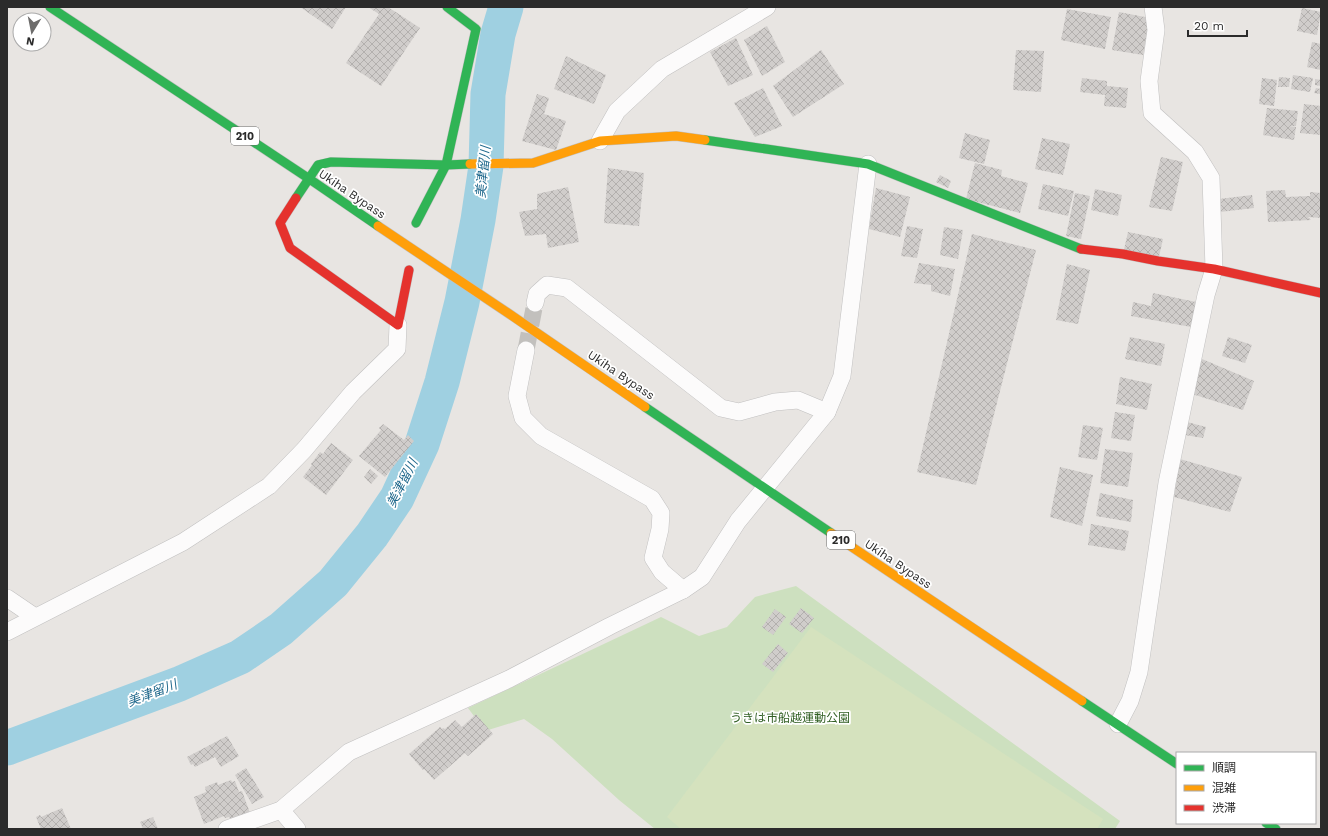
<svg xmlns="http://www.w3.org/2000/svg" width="1328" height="836" font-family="'Work Sans','Noto Sans JP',sans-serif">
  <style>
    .park { fill: #cde0bf }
    .pitch { fill: #d5e2be }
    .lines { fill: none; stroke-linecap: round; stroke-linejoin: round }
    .river { stroke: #9fd0e1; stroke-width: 35 }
    .building { fill: url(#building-cross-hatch) }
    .street-tunnel { stroke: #c2c0bd; stroke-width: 17; stroke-dasharray: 17 8; stroke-linecap: butt }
    .street-casing { stroke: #c1c0c0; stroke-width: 18 }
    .fast-casing { stroke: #c1c0c0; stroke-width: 10 }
    .slow-casing { stroke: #c1c0c0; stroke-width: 10 }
    .jam-casing { stroke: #c1c0c0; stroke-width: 10 }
    .street { stroke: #fcfbfb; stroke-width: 17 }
    .fast { stroke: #30b455; stroke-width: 9 }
    .slow { stroke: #ff9f0a; stroke-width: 9 }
    .jam { stroke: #e5322d; stroke-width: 9 }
    .labels { text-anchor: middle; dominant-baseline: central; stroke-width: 3.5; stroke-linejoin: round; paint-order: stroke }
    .shield { fill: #fff; stroke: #6b6b6b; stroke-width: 1 }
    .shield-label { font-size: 11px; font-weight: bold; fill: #2b2b2b }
    .street-label { font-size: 12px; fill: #2b2b2b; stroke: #fff }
    .park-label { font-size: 12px; fill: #315f24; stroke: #fff }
    .water-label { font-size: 13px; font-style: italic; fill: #1f688c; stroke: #fff }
  </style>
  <defs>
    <pattern id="building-cross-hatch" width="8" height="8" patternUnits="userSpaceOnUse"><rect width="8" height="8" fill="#d0cdcb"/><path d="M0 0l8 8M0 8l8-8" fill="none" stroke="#b3b0ae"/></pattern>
  </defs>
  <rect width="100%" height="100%" fill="#e8e5e2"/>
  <!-- park -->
  <path class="park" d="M796,586l324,235 -5,8h-460l-36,-29 -67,-61 -28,-20 -39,12 -17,-23 193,-91 38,19 28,-9 28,-30z"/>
  <!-- pitch -->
  <path class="pitch" d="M811,627l292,192 -6,10h-416l-14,-12z"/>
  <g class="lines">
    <!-- river -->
    <path class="river" d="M7,748l172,-64 61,-27 41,-28 52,-46 39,-48 25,-37 25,-54 20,-62 20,-80 16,-82 8,-54 2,-72 10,-60 8,-27"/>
  </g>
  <!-- building -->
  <g class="building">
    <path d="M300,7h46l-14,22z"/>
    <path d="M368,7h20l32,21 -39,58 -35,-23 33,-49z"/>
    <path d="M1302,8l19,4 -4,23 -20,-4z"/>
    <path d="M1067,9l44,8 -6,32 -44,-9z"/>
    <path d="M1119,12l31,6 -7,37 -31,-5z"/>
    <path d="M767,26l18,36 -23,14 -18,-36z"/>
    <path d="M736,38l17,37 -25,11 -18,-34z"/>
    <path d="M1312,42l9,2v26l-14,-3z"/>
    <path d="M821,50l23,34 -51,33 -20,-31z"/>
    <path d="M1016,50l28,1 -3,41 -28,-2z"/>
    <path d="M566,56l40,19 -12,29 -40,-15z"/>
    <path d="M1293,75l20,3 -3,14 -19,-3z"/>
    <path d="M1279,77l11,1 -1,9h-11z"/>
    <path d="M1082,78l25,3v5l21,2 -2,20 -22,-2 1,-11 -25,-3z"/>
    <path d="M1262,78l15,2 -3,26 -15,-2z"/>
    <path d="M1315,79l6,1v6l-6,-1z"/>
    <path d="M763,88l19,38 -27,11 -21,-34z"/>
    <path d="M1316,88l5,1 -1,5 -6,-1z"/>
    <path d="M537,94l12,4 -5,16 22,7 -10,29 -34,-9z"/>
    <path d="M1304,104l17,2v29l-21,-2z"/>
    <path d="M1267,108l31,3 -2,15h-7l7,1 -2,13 -31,-5z"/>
    <path d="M965,133l25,7 -6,24 -25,-6z"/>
    <path d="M1042,138l28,6 -7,31 -28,-6z"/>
    <path d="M1161,157l22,5 -11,49 -23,-4z"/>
    <path d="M975,163l27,7 -1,6 27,7 -8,30 -54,-14z"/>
    <path d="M608,168l36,5 -5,53 -35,-3z"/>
    <path d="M940,175l11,6 -3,7 -12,-6z"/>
    <path d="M1043,184l31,7 -6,25 -30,-7z"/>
    <path d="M568,187l11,55 -31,6 -2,-14 -21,2 -6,-24 18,-3v-15z"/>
    <path d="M876,188l34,9 -10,40 -31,-8z"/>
    <path d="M1095,189l27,6 -4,21 -27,-6z"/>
    <path d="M1285,190l1,7 24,-1v-4l11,1v25l-13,-1 3,3 -43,2 -2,-31z"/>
    <path d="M1075,193l15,3 -9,43 -15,-3z"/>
    <path d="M1252,195l2,13 -34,4 -1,-13z"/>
    <path d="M907,226l16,3 -6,29 -16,-2z"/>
    <path d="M944,227l19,3 -5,29 -18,-4z"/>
    <path d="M1128,232l35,7 -5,22 -35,-7z"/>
    <path d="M972,234l64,16 -60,235 -59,-13z"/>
    <path d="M919,263l36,6 -5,27 -19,-5v-6l-17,-2z"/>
    <path d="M1067,264l23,6 -12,54 -22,-4z"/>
    <path d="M1153,293l43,9 -5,25 -60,-11 2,-14 18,4z"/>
    <path d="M1130,337l35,7 -4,22 -36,-7z"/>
    <path d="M1228,337l24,8 -7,18 -23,-7z"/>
    <path d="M1202,359l52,22 -11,29 -51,-16z"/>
    <path d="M1120,377l32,7 -5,26 -31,-6z"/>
    <path d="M1115,412l20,3 -4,26 -20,-3z"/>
    <path d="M1187,422l19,5 -3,11 -18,-3z"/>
    <path d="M383,424l21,16 4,-5 6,6 -29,36 -26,-21 22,-26 -2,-2z"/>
    <path d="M1083,425l20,3 -6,32 -19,-3z"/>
    <path d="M331,443l22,17 -27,35 -23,-18 9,-12 -1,-1 9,-12 3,2z"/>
    <path d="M1105,449l28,4 -5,34 -28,-4z"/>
    <path d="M1180,459l62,18 -12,35 -56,-15z"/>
    <path d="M1060,467l33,8 -11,51 -32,-9z"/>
    <path d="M370,469l8,7 -7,8 -7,-7z"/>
    <path d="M1100,493l33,7 -2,22 -35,-6z"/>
    <path d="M1091,524l38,7 -4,20 -37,-6z"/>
    <path d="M801,608l13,10 -12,15 -13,-9z"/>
    <path d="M775,609l11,8 -13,18 -11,-8z"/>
    <path d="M778,644l10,9 -15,19 -11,-8z"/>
    <path d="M476,714l17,20 -25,22 -3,-3 -31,27 -10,-11 -1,1 -14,-16 31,-27 2,2 1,-1 2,1 10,-9 7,7z"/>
    <path d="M227,736l12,20 -18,11 -6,-10 -20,10 -2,-3 -2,1 -4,-8z"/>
    <path d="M246,768l18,29 -12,7 -17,-29z"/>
    <path d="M231,780l1,2 3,-1 4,11 3,-1 8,22 -19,7 -2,-3 -4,1 -1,-2 -20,8 -10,-27 12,-5 -1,-5 12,-5 1,3z"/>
    <path d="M62,808l9,21h-30l-5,-12 4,-2 1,2z"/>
    <path d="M153,817l5,12h-15l-3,-7z"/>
  </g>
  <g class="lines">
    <!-- street-tunnel -->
    <path class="street-tunnel" d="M526,350l9,-47"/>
    <defs>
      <g id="street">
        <path d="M600,141l17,-30 45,-42 105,-62"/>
        <path d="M535,303l2,-9 10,-9 20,3 154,120 18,4 36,-10 23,-2 29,12"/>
        <path d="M526,350l-9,46 6,22 18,18 111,63 9,14 -1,16 -7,29 9,14 21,18"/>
        <path d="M7,598l28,19"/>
        <path d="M7,632l176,-90 86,-56 35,-36 49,-58 44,-43 1,-24"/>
        <path d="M1118,724l12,-23 9,-29 28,-189 39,-188 8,-26 -3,-91 -16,-26 -43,-39 -3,-32 7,-51 -3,-23"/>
        <path d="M281,810l16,19"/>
        <path d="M227,829l54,-19 68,-58 160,-73 101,-53 73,-36 19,-13 36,-56 89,-109 15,-36 26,-212"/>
      </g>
      <g id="fast">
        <path d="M50,7l258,171 70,48"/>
        <path d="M705,140l163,24 213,85"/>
        <path d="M296,198l22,-33 13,-3 115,3 24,-1"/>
        <path d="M416,223l30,-58 30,-136 -29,-22"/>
        <path d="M645,407l186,126"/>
        <path d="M1082,701l95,63"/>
        <path d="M1266,823l10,6"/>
      </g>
      <g id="slow">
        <path d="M470,164l63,-1 67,-22 76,-5 29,4"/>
        <path d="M378,226l130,87 137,94"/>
        <path d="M831,533l251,168"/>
      </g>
      <g id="jam">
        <path d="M296,198l-16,25 10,25 108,77 11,-55"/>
        <path d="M1081,249l42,5 35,7 56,8 107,24"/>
      </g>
    </defs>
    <!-- street casing -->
    <use href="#street" class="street-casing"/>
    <!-- fast casing -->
    <use href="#fast" class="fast-casing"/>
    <!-- slow casing -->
    <use href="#slow" class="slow-casing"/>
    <!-- jam casing -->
    <use href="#jam" class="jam-casing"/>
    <!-- street -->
    <use href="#street" class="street"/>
    <!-- fast -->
    <use href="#fast" class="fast"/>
    <!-- slow -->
    <use href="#slow" class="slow"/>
    <!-- jam -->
    <use href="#jam" class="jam"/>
  </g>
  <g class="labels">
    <!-- shield labels -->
    <g class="shield">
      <rect x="231" y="127" width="28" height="18" rx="3"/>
      <rect x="827" y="531" width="28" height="18" rx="3"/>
    </g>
    <g class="shield-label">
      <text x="245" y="136">210</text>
      <text x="841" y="540">210</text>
    </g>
    <!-- street labels -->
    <g class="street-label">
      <text transform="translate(352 194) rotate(34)">Ukiha Bypass</text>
      <text transform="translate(621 375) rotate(34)">Ukiha Bypass</text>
      <text transform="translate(898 564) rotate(34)">Ukiha Bypass</text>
    </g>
    <!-- park labels -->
    <g class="park-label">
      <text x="790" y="718">うきは市船越運動公園</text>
    </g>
    <!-- water labels -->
    <g class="water-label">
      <text transform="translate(483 172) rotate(-84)">美津留川</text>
      <text transform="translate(402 483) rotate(-63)">美津留川</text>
      <text transform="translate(152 693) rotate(-21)">美津留川</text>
    </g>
  </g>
  <!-- border -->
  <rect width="1328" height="836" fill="none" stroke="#2b2b2b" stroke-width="16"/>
  <!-- legend -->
  <rect x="1176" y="752" width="140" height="72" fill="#ffffff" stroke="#aaaaaa"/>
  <rect x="1184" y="765" width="20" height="6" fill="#30b455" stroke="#aaaaaa"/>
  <text x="1212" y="772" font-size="12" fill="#2b2b2b">順調</text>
  <rect x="1184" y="785" width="20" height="6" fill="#ff9f0a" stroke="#aaaaaa"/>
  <text x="1212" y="792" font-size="12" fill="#2b2b2b">混雑</text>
  <rect x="1184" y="805" width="20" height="6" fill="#e5322d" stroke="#aaaaaa"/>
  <text x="1212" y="812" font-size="12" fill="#2b2b2b">渋滞</text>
  <!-- north arrow -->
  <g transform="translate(32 32) rotate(190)"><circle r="19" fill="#ffffff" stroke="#aaaaaa"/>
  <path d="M0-3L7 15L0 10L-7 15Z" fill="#6d6c6b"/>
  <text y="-6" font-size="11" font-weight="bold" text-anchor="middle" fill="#2b2b2b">N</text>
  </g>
  <!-- scale -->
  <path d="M1188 30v6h59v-6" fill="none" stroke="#2b2b2b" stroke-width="2"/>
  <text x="1194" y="30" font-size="12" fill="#2b2b2b" stroke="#ffffff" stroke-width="3" paint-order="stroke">20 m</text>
</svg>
